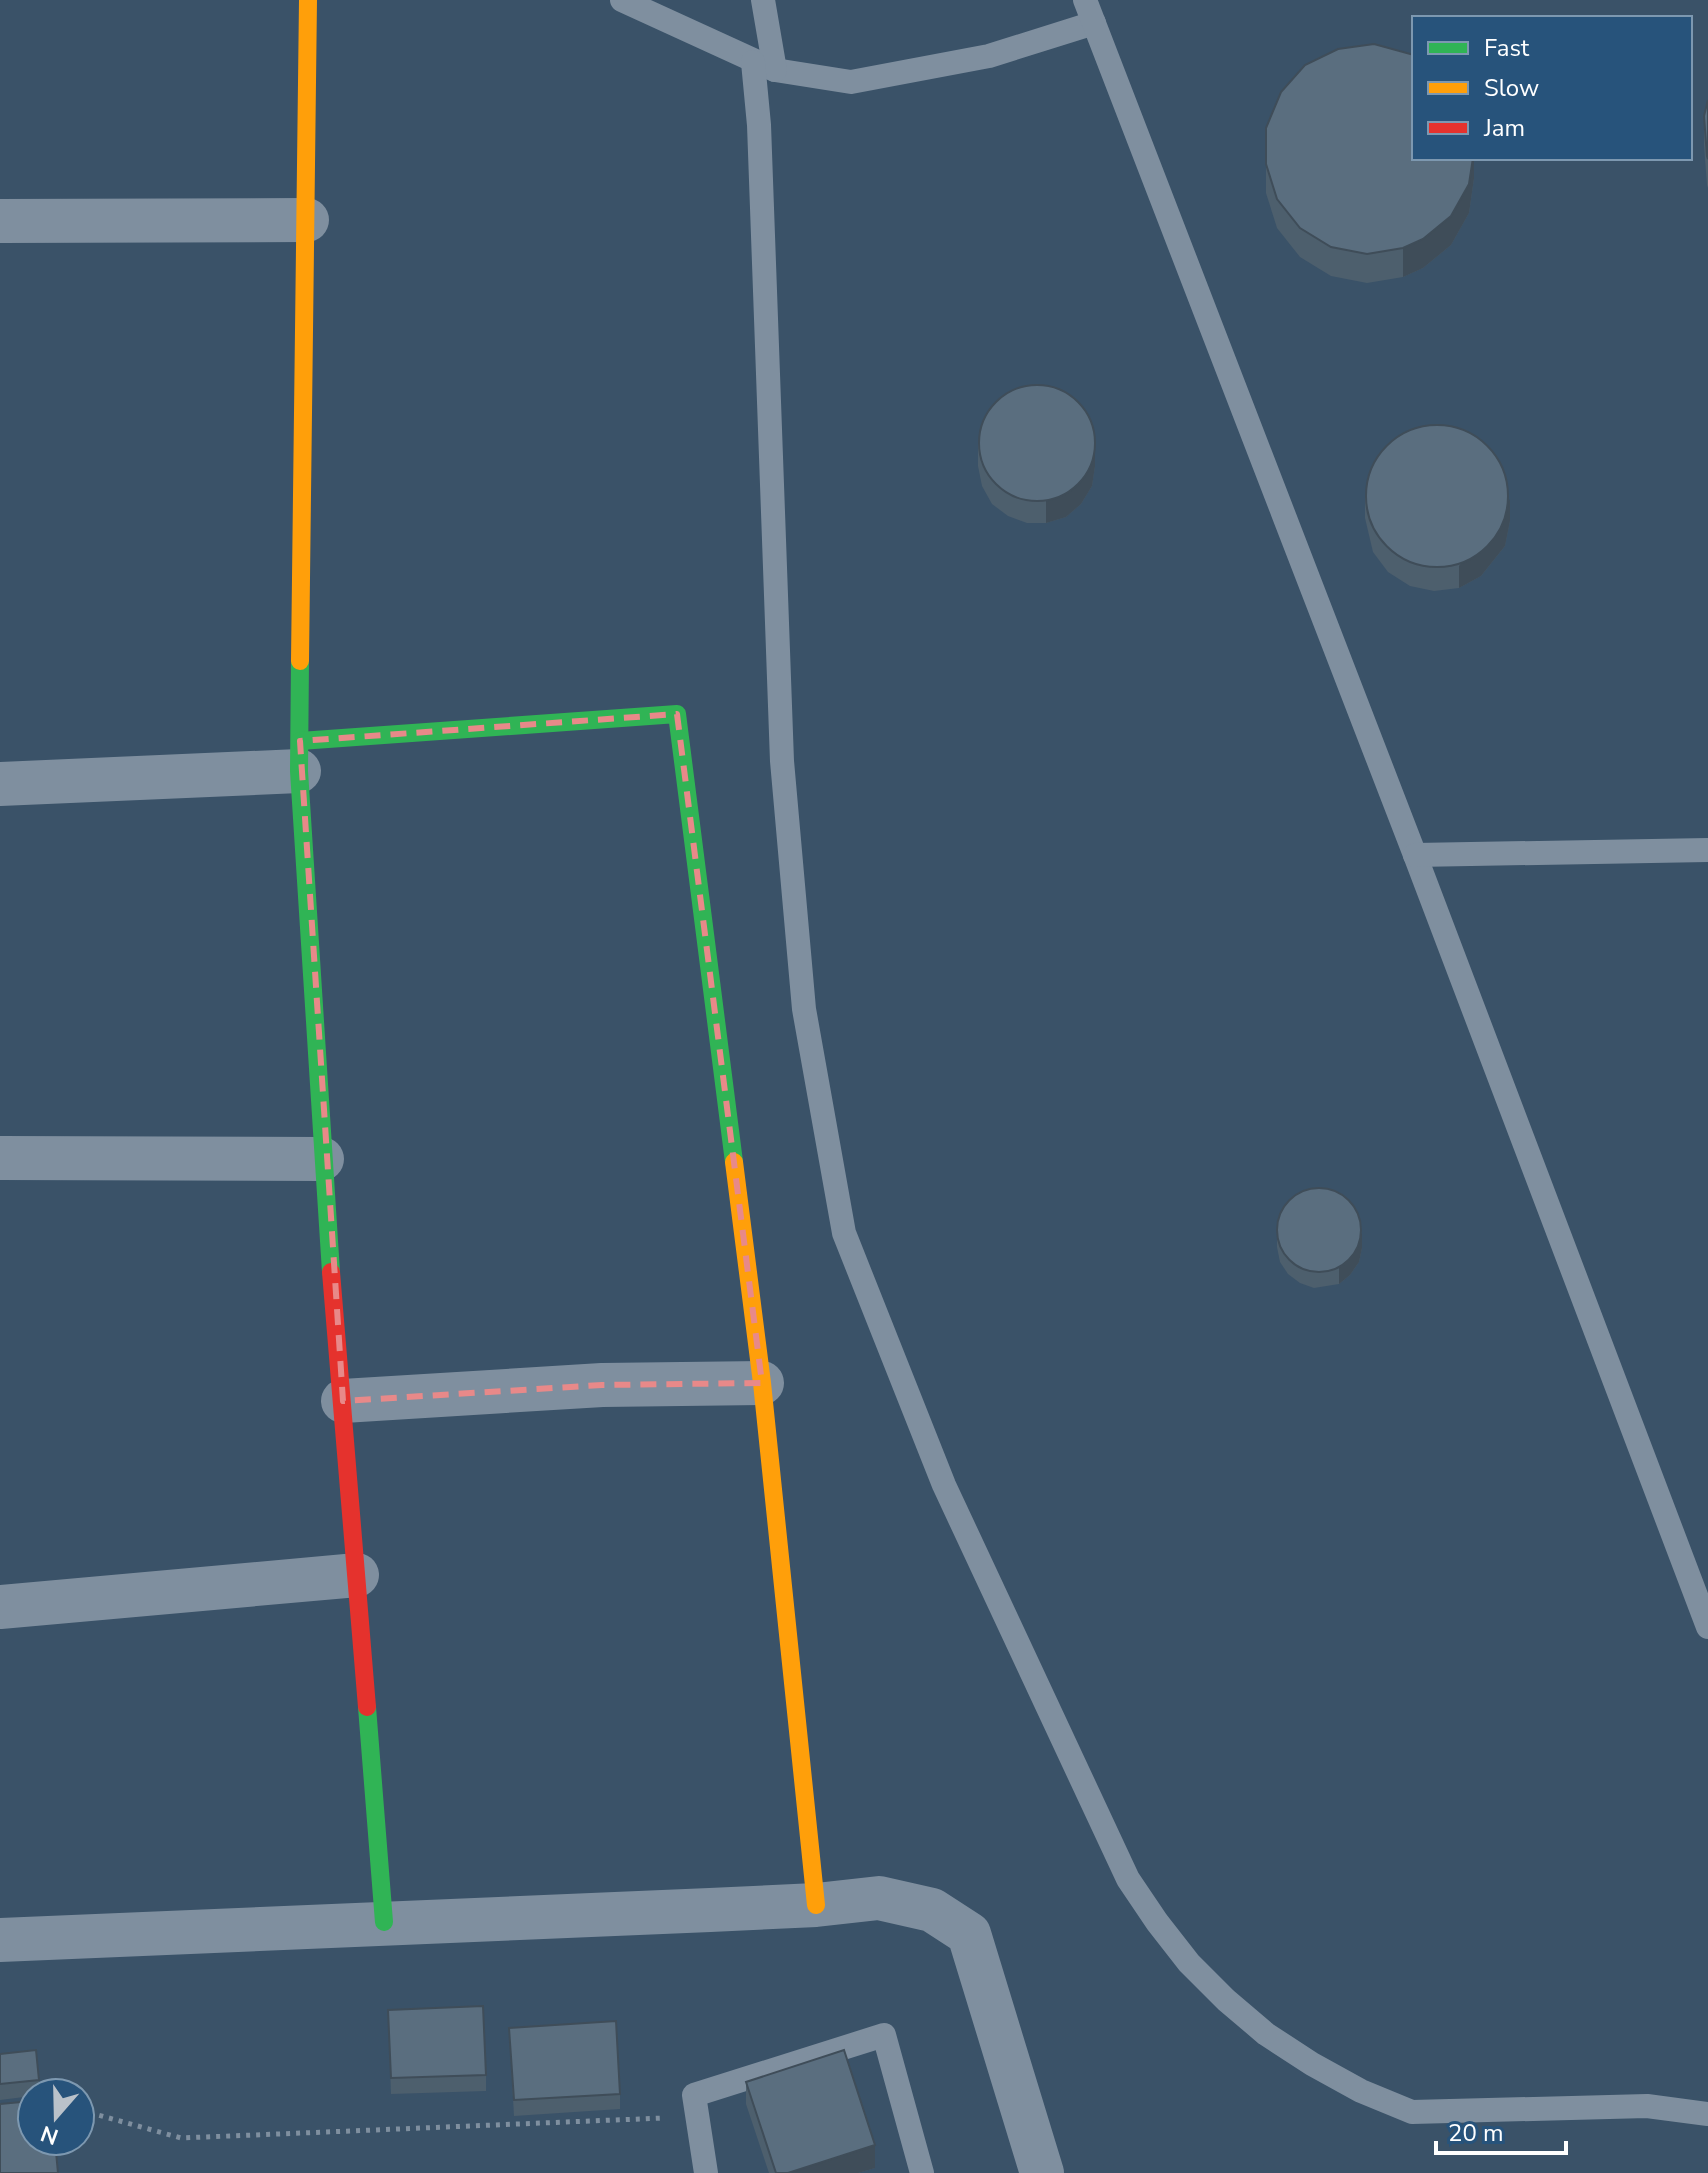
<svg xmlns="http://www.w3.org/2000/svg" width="1708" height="2173" font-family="'Nunito Sans',sans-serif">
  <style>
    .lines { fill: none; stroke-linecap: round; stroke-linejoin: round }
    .path { stroke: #7f8f9f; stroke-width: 5; stroke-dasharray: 4 6; stroke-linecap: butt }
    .lane { stroke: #7f8f9f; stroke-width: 24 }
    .street { stroke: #7f8f9f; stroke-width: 44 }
    .fast { stroke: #30b455; stroke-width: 18 }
    .slow { stroke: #ff9f0a; stroke-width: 18 }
    .jam { stroke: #e5322d; stroke-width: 18 }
    .wall { fill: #4d5f6d }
    .shaded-wall { fill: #3f4d59 }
    .building { fill: #5a6e7f; stroke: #3f4d59; stroke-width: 2 }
    .marked { fill: none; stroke: #e88989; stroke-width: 6; stroke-dasharray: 16 10; stroke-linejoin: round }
  </style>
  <rect width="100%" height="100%" fill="#3a5268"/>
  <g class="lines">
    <!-- path -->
    <path class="path" d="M80,2110l101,28 482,-20"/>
    <!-- lane -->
    <g class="lane">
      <path d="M622,0l153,70 76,12 138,-26 105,-33"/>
      <path d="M763,0l12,70"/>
      <path d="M1085,0l330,855 293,772"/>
      <path d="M753,62l6,63 23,636 22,248 40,224 100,252 184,394 29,43 32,41 37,37 40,34 46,30 49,27 51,21 235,-6 61,8"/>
      <path d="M1415,855l293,-5"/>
      <path d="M706,2173l-12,-78 190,-60 38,138"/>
    </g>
    <!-- street -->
    <g class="street">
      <path d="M0,221l307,-1"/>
      <path d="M0,784l299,-13"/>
      <path d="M0,1158l322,1"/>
      <path d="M343,1401l259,-16 160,-2"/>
      <path d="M0,1607l357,-32"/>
      <path d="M0,1940l710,-30 106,-5 63,-7 53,12 37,24 73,239"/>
    </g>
    <!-- fast -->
    <g class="fast">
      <path d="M300,661l-1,110 32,501"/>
      <path d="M300,741l377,-27 57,448"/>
      <path d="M367,1707l17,215"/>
    </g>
    <!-- slow -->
    <g class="slow">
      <path d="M300,661l8,-661"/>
      <path d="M734,1162l28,221 54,522"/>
    </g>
    <!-- jam -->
    <path class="jam" d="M331,1272l36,435"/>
  </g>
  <!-- wall -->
  <g class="wall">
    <path d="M1708,100v88l-1,-3 -3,-40v-29z"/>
    <path d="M1266,128l208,30v20l-5,35 -18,32 -28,23 -20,9 -36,6 -36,-7 -31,-19 -23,-29 -11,-35z"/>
    <path d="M978,444l117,22 -3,20 -11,18 -15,13 -20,6h-19l-19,-7 -16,-12 -10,-18 -4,-20z"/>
    <path d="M1365,495l145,26 -5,25 -24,30 -22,12 -25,3 -24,-5 -22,-14 -15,-20 -8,-34z"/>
    <path d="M1277,1232l85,16 -3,14 -9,13 -11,9 -25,4 -14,-5 -12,-9 -8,-12 -3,-15z"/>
    <path d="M388,2010l98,65v16l-95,3z"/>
    <path d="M509,2028l111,66v15l-106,7z"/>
    <path d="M0,2054l39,26v13h-7v3l-32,4z"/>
    <path d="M746,2082l129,86 -17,5h-89l-23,-69z"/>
  </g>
  <!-- shaded-wall -->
  <g class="shaded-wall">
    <path d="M1473,158h1v20l-5,35 -18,32 -28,23 -20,9v-29z"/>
    <path d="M1095,443v23l-3,20 -11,18 -15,13 -20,6v-22z"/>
    <path d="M1510,499v22l-5,25 -24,30 -22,12v-22z"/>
    <path d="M1362,1233v15l-3,14 -9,13 -11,9v-16z"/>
    <path d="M875,2145v23l-17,5h-70z"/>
  </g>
  <!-- building -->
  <g class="building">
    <path d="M1374,44l40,11v103h59l-4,26 -18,32 -28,23 -20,9 -36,6 -36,-7 -31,-19 -23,-29 -11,-35v-36l15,-36 24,-27 33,-16z"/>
    <path d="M1708,100v59l-1,-3 -3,-40z"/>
    <circle cx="1037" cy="443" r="58"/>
    <circle cx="1437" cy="496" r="71"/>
    <circle cx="1319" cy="1230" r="42"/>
    <path d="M483,2006l3,69 -95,3 -3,-68z"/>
    <path d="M616,2021l4,73 -106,6 -5,-72z"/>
    <path d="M36,2050l3,30 -39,4v-30z"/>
    <path d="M844,2050l31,95 -87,28h-12l-30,-91z"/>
    <path d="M32,2101v40h23l3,32h-58v-69z"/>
  </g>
  <!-- marked area -->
  <path class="marked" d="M677,714l85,669 -160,2 -259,16 -43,-660z"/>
  <!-- legend -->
  <rect x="1412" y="16" width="280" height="144" fill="#27537b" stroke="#7d98b0" stroke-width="2"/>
  <rect x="1428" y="42" width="40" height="12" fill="#30b455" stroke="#7d98b0" stroke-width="2"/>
  <text x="1484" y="56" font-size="24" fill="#ffffff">Fast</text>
  <rect x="1428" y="82" width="40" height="12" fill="#ff9f0a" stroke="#7d98b0" stroke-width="2"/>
  <text x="1484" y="96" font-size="24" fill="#ffffff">Slow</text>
  <rect x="1428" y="122" width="40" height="12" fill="#e5322d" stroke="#7d98b0" stroke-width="2"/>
  <text x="1484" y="136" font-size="24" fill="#ffffff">Jam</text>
  <!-- north arrow -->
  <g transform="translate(56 2117) rotate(200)"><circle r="38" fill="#27537b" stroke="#7d98b0" stroke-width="2"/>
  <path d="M0-6L14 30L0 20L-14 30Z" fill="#bac2ca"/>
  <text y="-12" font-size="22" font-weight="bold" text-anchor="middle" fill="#ffffff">N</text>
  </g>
  <!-- scale -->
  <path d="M1436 2141v12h130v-12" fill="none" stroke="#ffffff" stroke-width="4"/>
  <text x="1448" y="2141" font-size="24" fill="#ffffff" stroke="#27537b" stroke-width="6" paint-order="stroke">20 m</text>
</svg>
